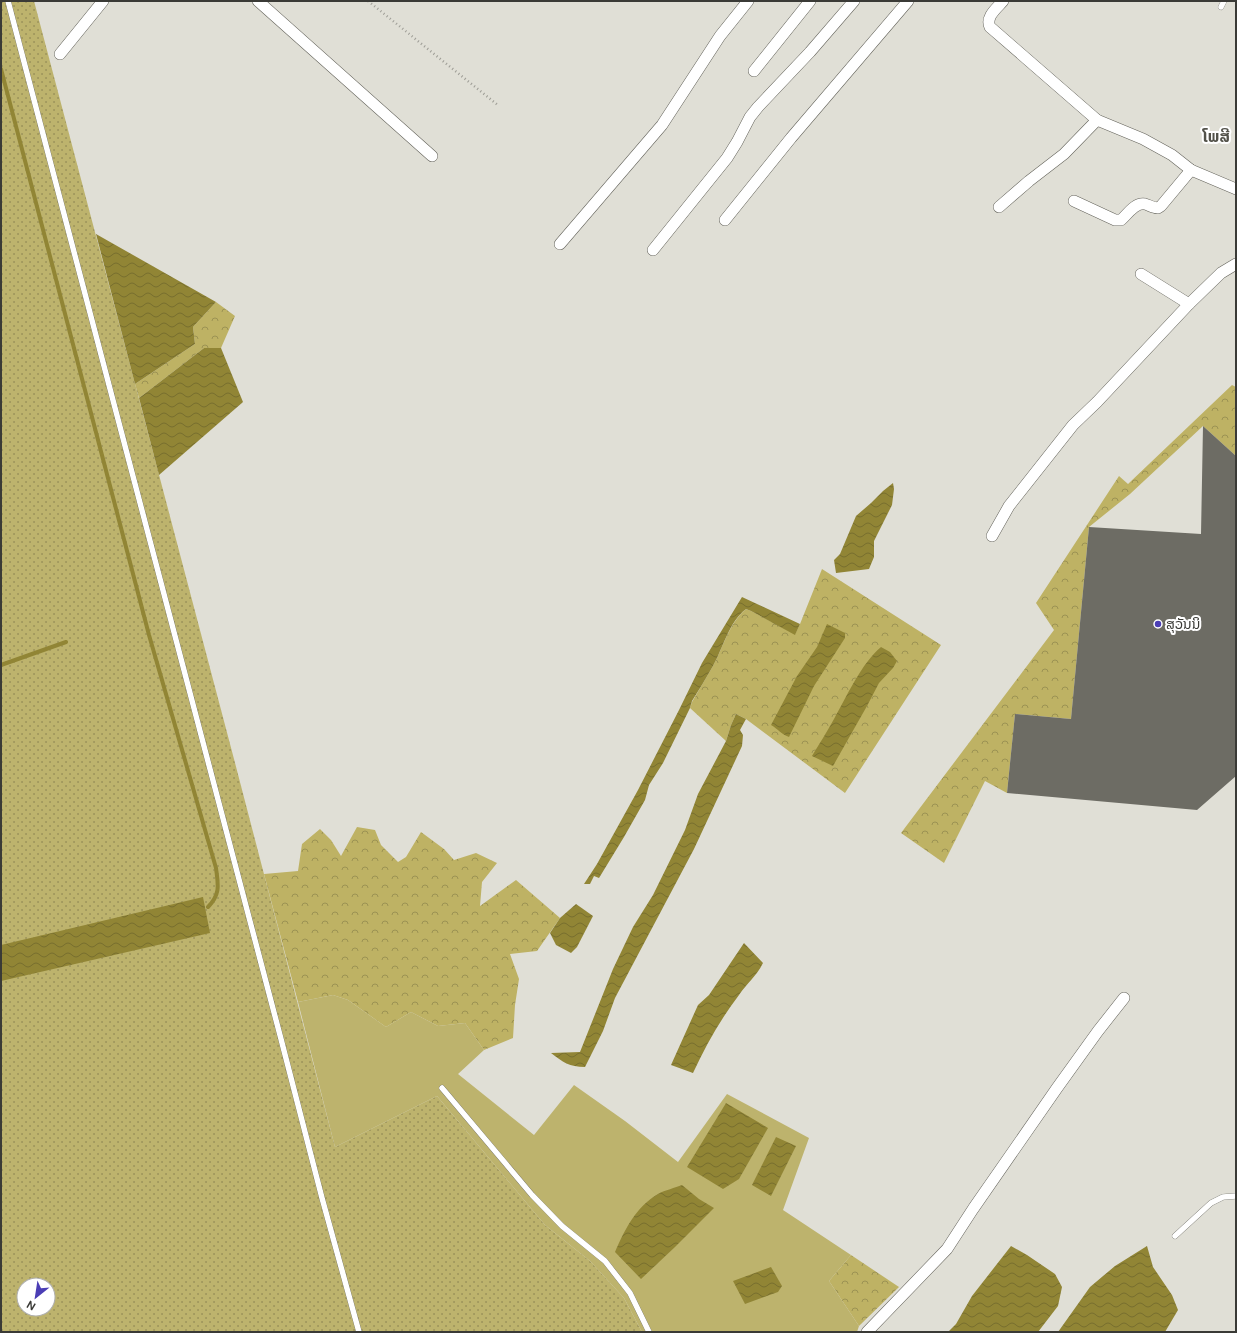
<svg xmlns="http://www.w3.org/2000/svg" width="1237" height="1333" font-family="'DM Sans','Noto Sans Lao',sans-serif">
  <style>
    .grass { fill: url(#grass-dots); fill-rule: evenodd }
    .forest { fill: url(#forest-crowns) }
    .garden { fill: #bdb36d }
    .water { fill: url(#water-waves) }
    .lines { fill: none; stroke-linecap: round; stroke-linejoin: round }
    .stream { stroke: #918535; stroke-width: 4 }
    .building { fill: #6d6c64 }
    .service-casing { stroke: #63625a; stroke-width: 6 }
    .minor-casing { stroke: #63625a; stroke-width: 12 }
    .path { stroke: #9f9e97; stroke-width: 2.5; stroke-dasharray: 1 3; stroke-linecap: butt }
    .service { stroke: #fff; stroke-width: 5.5 }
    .minor { stroke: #fff; stroke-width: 11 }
    .poi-dot { fill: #4b3eb5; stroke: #fff; stroke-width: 1.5 }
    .labels { text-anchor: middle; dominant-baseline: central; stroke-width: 4; stroke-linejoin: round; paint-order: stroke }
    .poi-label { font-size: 14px; fill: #3a3a36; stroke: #fff; text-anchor: start }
    .quarter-label { font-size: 16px; font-weight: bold; fill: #53524a; stroke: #fff }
  </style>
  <defs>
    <pattern id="grass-dots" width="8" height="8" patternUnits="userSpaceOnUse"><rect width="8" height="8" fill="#bdb36d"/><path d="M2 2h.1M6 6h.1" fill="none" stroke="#9b935a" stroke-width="1.8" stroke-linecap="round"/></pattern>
    <pattern id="forest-crowns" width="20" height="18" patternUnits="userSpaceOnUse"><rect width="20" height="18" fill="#beb264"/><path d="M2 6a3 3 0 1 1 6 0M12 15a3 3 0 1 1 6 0" fill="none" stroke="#9b9253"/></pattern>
    <pattern id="water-waves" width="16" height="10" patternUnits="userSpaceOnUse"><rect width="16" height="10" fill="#918535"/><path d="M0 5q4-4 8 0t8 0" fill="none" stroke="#776e2e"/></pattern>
  </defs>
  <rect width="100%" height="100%" fill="#e0dfd6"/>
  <!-- grass -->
  <path class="grass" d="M1,1h33l200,758 101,388 102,-51 108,129 45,36 34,37 18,34h-641zM24,1285h24v24h-24z"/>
  <!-- forest -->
  <g class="forest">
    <path d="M216,302l19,14 -14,32h-17l-65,50 -4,-14 60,-40 -2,-17z"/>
    <path d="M1232,385l4,2v69l-33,-30 -73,68 -41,33 -18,192 -56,-5 -8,79 -22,-12 -41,82 -43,-30 153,-203 -18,-27 83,-127 9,8z"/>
    <path d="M822,569l119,76 -96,148 -99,-74 -10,-5 -5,11 -5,16 -36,-33 2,-6c7,-12 14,-24 21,-36 10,-18 16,-43 33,-57l5,2 44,23 5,-10z"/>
    <path d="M357,827l18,3 6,15 17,17 8,-5 15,-25 23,17 10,11 22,-7 21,10 -15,19 -2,24 36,-26 44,38 -23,33 -27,3 9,25 -4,26 -2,33 -29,12 -19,-27 -27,3 -27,-14 -25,15 -38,-27 -15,-5 -35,7 -34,-128 34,-3 4,-27 18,-15 11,11 10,16z"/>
    <path d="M851,1255l48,32 -40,39 -30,-45z"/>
  </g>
  <!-- garden -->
  <path class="garden" d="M333,995l15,5 38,27 25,-15 27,14 27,-3 19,27 -26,24 76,61 40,-50 51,36 53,41 49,-68 82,44 -26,72 68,45 -22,26 30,45 -2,6h-215l-18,-34 -34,-37 -45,-36 -108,-129 -102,51 -37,-145z"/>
  <!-- water -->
  <g class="water">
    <path d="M96,234l120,68 -23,25 2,17 -60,40z"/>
    <path d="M204,348h17l22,54 -84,73 -20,-77z"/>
    <path d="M893,483l1,6 -2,16 -18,36v16l-5,12 -33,4 -2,-13 6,-6 16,-38 15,-13 12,-12z"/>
    <path d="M742,597l58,27 -5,11 -44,-24 -5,-2c-17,13 -23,39 -33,57 -7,12 -14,24 -21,35l-2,7 -27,55 -14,22 -4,15 -21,37 -25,41 -5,-2 -4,8h-6l13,-20 41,-74 41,-80 23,-47z"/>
    <path d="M827,624l18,9v5l-31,48 -25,51c-8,-3 -11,-8 -18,-12l26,-49 20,-29z"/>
    <path d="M881,647l9,5 7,9 -4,7 -14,15 -12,23 -34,60 -21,-10c7,-12 15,-24 22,-37 13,-23 27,-55 47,-72z"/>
    <path d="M736,714l10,5 -6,11 3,5 -1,11 -48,103 -79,149 -12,33 -18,36c-16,0 -22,-5 -34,-14l29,-1 33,-83 20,-42 20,-32 32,-65 13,-36 28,-53 5,-16z"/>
    <path d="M203,897l7,36 -209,48v-36z"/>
    <path d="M576,904l17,12 -16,31 -6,6 -15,-8 -6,-12 10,-15z"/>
    <path d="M744,943l19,20c-7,14 -16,20 -24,32 -19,25 -33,50 -46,78l-22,-8 27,-60 11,-10z"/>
    <path d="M726,1103l42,25 -29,51 -16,10 -36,-22z"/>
    <path d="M776,1137l20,9 -25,50 -19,-11z"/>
    <path d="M682,1185l17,14 15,9 -39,39 -34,32 -26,-27c10,-23 21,-45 43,-58 7,-4 17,-6 24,-9z"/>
    <path d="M1011,1246l16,9 28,19 7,13 -4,19 -20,26h-90l8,-8 16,-28z"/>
    <path d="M1147,1246l6,21 19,28 6,15 -13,22h-107l32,-45 25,-21z"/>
    <path d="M771,1267l11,19 -4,6 -33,12 -12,-23z"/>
  </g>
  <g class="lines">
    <!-- stream -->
    <g class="stream">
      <path d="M1,69l148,566 67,233c2,16 5,26 -8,39"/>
      <path d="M1,665l65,-23"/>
    </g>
  </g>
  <!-- building -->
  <path class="building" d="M1203,426l33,30v320l-39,34 -190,-17 8,-79 56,5 18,-192 112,7z"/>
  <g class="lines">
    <defs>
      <g id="service">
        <path d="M8,1l273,1038 41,159 37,134"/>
        <path d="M1221,7l3,-6"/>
        <path d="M442,1088l90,107 30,31 43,35 25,32 19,39"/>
        <path d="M1175,1236l36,-33 12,-6 13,-1"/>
      </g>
      <g id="minor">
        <path d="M258,1l174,155"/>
        <path d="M1003,1c-6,7 -18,16 -13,26l107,93 46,19 29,16 19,15 45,19"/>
        <path d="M60,54l43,-53"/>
        <path d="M754,71l56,-70"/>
        <path d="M1074,201l41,19h6c6,-5 14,-18 24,-16 4,1 8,4 13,4l3,-2 30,-36"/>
        <path d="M999,207l30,-26 35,-27 33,-34"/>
        <path d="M725,220l66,-82 117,-137"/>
        <path d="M560,244l102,-119 58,-89 28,-35"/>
        <path d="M653,250l74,-92 10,-16 13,-25 8,-10 52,-55 44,-51"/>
        <path d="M1141,274l48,30"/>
        <path d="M992,536l17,-30 64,-81 24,-23 92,-98 32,-31 15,-9"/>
        <path d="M867,1332l80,-83 26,-40 84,-121 41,-57 26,-33"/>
      </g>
    </defs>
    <!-- service casing -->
    <use href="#service" class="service-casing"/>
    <!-- minor casing -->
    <use href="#minor" class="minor-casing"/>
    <!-- path -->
    <path class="path" d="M368,1l131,105"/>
    <!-- service -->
    <use href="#service" class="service"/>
    <!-- minor -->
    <use href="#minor" class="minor"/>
  </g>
  <!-- markers -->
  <circle class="poi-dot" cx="1158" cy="624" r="4"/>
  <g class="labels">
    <!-- poi labels -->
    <g class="poi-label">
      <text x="1166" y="624">ສຸວັນນິ</text>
    </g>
    <!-- quarter labels -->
    <g class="quarter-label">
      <text x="1216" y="136">ໂພສີ</text>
    </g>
  </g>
  <!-- border -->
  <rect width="1237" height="1333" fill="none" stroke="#3a3a36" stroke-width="4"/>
  <!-- north arrow -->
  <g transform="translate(36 1297) rotate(210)"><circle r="19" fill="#ffffff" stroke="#b0b0af"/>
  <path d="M0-3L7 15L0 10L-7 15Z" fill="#4b3eb5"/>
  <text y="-6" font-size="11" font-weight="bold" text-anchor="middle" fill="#3a3a36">N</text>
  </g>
</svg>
